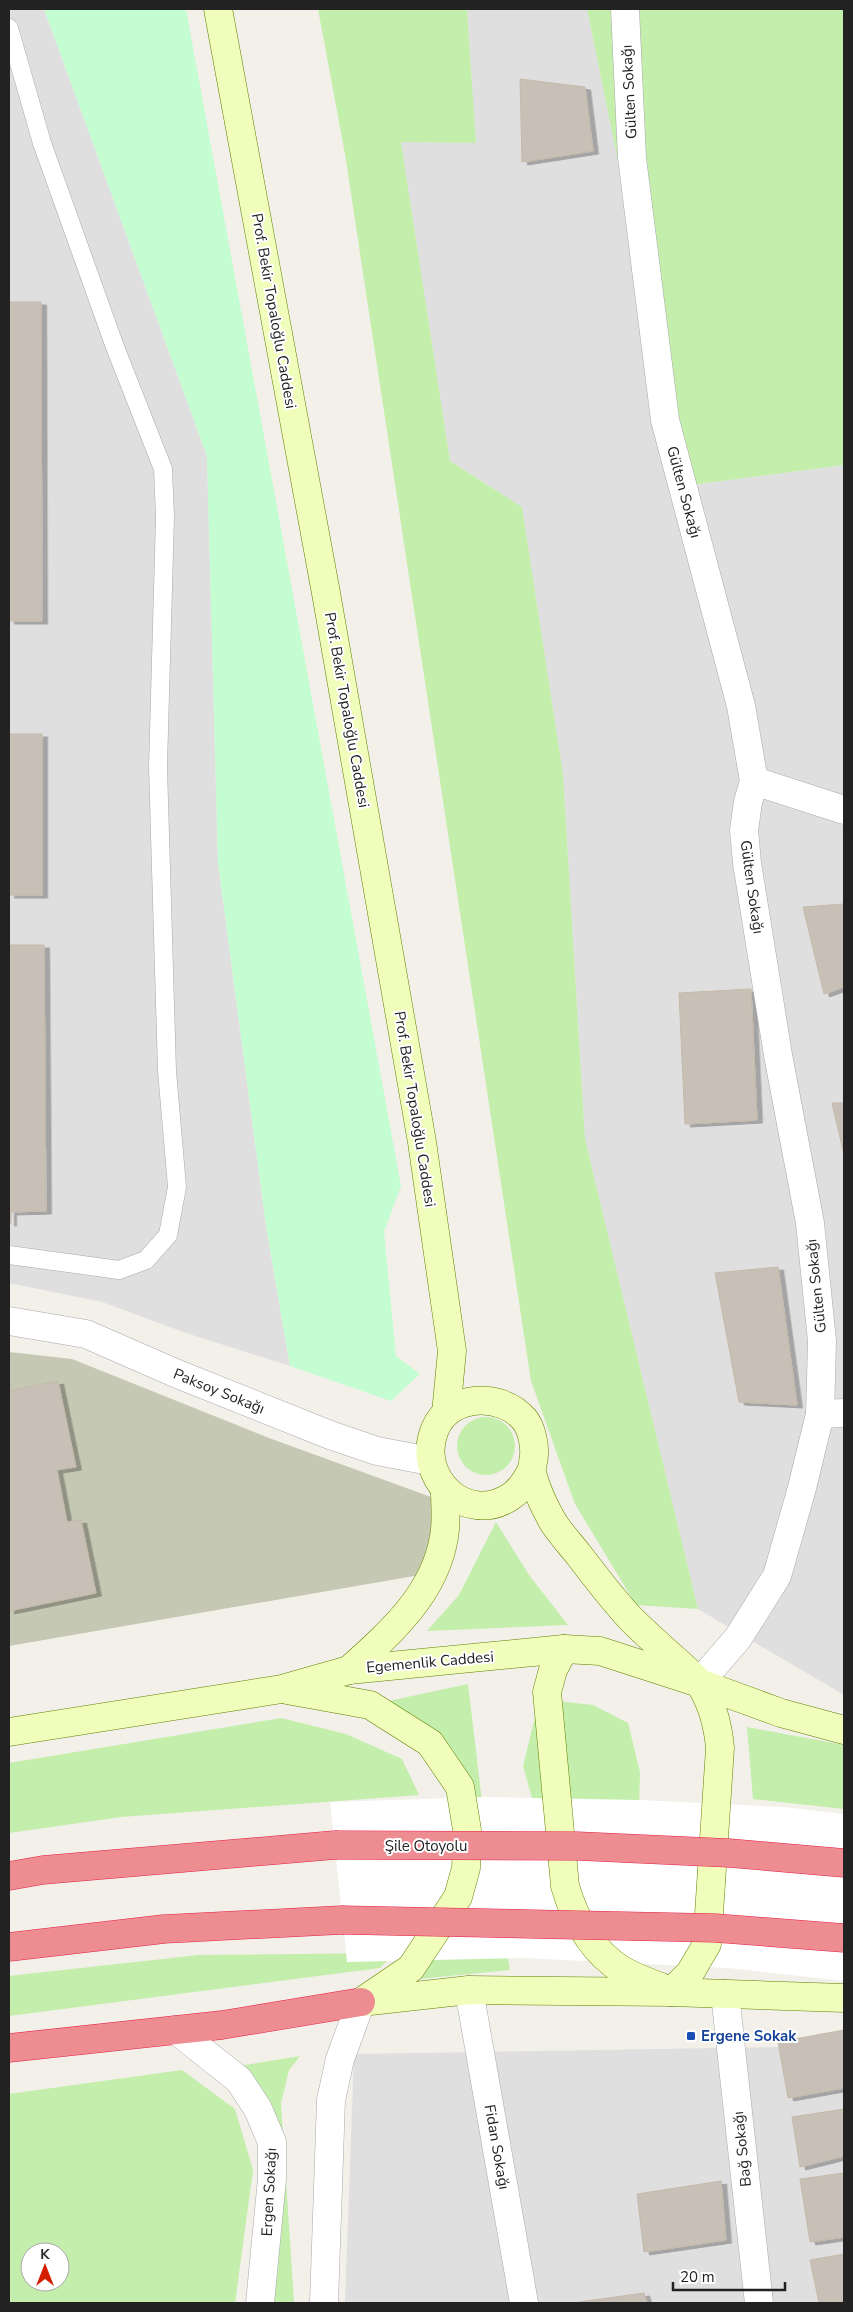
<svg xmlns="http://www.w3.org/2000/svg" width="853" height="2312" font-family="'Nunito Sans',sans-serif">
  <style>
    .residential { fill: #e0dfdf }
    .construction { fill: #c5c8b2 }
    .grass { fill: #c3eeac; fill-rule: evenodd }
    .park { fill: #c4fdd1 }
    .pier { fill: #fff }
    .building { fill: #c8c0b7; stroke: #c5b9a9; filter: url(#shadow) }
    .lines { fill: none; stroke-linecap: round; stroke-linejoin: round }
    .lane-casing { stroke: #a9a9a9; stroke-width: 19 }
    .street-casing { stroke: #a9a9a9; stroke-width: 29 }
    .secondary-casing { stroke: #618100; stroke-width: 29 }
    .highway-casing { stroke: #e61f47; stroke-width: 29 }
    .lane { stroke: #fff; stroke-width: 18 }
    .street { stroke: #fff; stroke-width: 28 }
    .secondary { stroke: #f0fdbb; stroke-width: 28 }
    .highway { stroke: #ed8c91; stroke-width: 28 }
    .highway-bridge-casing { stroke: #e61f47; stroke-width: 29; stroke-linecap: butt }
    .highway-bridge { stroke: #ed8c91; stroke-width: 28 }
    .transit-dot { fill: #1a4fb4; stroke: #fff; stroke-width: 2 }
    .labels { text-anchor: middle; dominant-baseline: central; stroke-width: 4; stroke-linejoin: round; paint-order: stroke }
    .street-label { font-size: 15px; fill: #222; stroke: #fff }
    .transit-label { font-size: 15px; font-weight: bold; fill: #164399; stroke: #fff; text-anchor: start }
  </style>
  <defs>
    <filter id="shadow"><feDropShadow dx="5.5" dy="3" stdDeviation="0" flood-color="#0004"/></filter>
  </defs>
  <rect width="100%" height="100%" fill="#f2f0e8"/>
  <!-- residential -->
  <g class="residential">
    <path d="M9,9h35l163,447 11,406 48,364 24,140 -104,-33 -84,-31 -93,-19z"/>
    <path d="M467,9h120l97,477 160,-21v1230l-146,-86 -113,-470 -22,-365 -41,-267 -72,-46 -49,-319 75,1z"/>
    <path d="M844,2046v257h-499l9,-249z"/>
  </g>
  <!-- construction -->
  <path class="construction" d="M9,1352l63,7 197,79 162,59 2,42 -13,36 -411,71z"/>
  <!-- grass -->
  <g class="grass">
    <path d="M318,9h149l9,134 -75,-1 49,319 72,46 41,267 22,365 113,470 -62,-4 -61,-101 -44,-123 -186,-1227z"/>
    <path d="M587,9h257v456l-160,21z"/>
    <circle cx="486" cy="1446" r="29"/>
    <path d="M496,1522l33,53 39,50 -141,6 32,-36z"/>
    <path d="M468,1684l15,126 27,160 -91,9 32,-47 16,-48 -22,-118 -75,-61z"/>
    <path d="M557,1701l36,4 35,18 12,49 -5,174 -62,-3 -50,-177 12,-49z"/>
    <path d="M281,1718l65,16 56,25 17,36 -298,22 -112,16v-70z"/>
    <path d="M747,1727l97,18v64l-91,-10z"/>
    <path d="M395,1953l-15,15 -371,48v-40l190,-21z"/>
    <path d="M300,2056l-11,14 -8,33 13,200h-23l10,-121 -7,-72 -35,-44z"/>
    <path d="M182,2070l53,39 18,61 -18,133h-226v-209zM30,2252h30v30h-30z"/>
  </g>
  <!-- park -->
  <path class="park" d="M44,9h142l215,1177 -17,46 12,124 24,18 -29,27 -101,-35 -24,-140 -48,-364 -11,-406z"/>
  <!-- pier -->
  <path class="pier" d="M485,1797l154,3 144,7 61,7v167l-116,-13 -205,-10 -176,4 -17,-160z"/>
  <!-- building -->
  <g class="building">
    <path d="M520,79l65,8 8,64 -71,11z"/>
    <path d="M9,302h32l1,319h-33z"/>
    <rect x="9" y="734" width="33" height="161"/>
    <path d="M844,904v83l-20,7 -21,-87z"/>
    <path d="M9,945h35l2,266 -35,1v11h-2z"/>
    <path d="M751,989l6,131 -72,4 -6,-131z"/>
    <path d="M832,1103h12v52z"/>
    <path d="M778,1267l19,138 -58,-3 -24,-129z"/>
    <path d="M58,1381l18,86 -19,3 10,52 14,-2 15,73 -87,18v-220z"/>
    <path d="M844,2030v58l-56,10 -10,-56z"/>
    <path d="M844,2109v47l-44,11 -8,-50z"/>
    <path d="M844,2173v64l-34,5 -10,-63z"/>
    <path d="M721,2181l5,59 -82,12 -7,-58z"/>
    <path d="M844,2254v49h-25l-9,-43z"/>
    <path d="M644,2293l3,10h-75z"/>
  </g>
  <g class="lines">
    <defs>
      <path id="lane" d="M9,28l33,115 73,204 48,122 2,48 -7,250 9,304 10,116 -9,48 -22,25 -27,10 -110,-15"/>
      <g id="street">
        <path d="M625,9l7,149 33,262 76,286 13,75 -6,21 -4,28 3,33 31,192 32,168 12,118 -2,73 -18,74 -25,88 -39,62 -39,45"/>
        <path d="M754,781l90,29"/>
        <path d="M9,1321l77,13 89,39 155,62 47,16 53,10"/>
        <path d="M820,1414l24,-1"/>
        <path d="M469,1990l55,313"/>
        <path d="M725,1994l34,309"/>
        <path d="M176,2030l63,50 19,29 14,33v37l-12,124"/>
        <path d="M324,2303l7,-203 9,-41 21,-57"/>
      </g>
      <g id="secondary">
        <path d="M218,9l108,584 96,549 30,209 -6,62"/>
        <path d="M531,1471c-5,10 -11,20 -21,26 -45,29 -95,-21 -75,-68 14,-35 66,-37 89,-10 7,8 11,25 10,36 0,6 -3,12 -2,18 4,15 13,35 21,49 7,11 17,22 25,32 17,22 34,45 53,65 16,16 33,31 50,46 6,6 14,12 19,19 12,19 18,41 20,64l-13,196 -17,29 -19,19"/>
        <path d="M564,1649l-11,21 -6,22 18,194c10,34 26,65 57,84 12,7 26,12 39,17"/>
        <path d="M349,1670c41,-37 86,-76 95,-133 3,-15 1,-32 1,-47"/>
        <path d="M287,1690l83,15 60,38 30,44 7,43 -1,38 -8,29 -47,71 -47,32"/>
        <path d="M9,1732l273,-43 67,-19 215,-21 36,2 99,32 82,30 63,17"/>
        <path d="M361,2002l108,-12 202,2 173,6"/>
      </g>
      <g id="highway">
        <path d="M9,1876l34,-6 292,-25"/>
        <path d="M9,1947l155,-18 178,-9"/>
        <path d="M9,2048l213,-23 139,-23"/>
      </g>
    </defs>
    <!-- lane casing -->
    <use href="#lane" class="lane-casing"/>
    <!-- street casing -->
    <use href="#street" class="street-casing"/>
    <!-- secondary casing -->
    <use href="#secondary" class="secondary-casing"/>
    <!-- highway casing -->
    <use href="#highway" class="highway-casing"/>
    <!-- lane -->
    <use href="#lane" class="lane"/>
    <!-- street -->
    <use href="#street" class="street"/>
    <!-- secondary -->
    <use href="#secondary" class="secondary"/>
    <!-- highway -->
    <use href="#highway" class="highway"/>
    <defs>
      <g id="highway-bridge">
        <path d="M335,1845l242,1 152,7 115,10"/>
        <path d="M342,1920l373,8 129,10"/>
      </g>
    </defs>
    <!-- highway-bridge casing -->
    <use href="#highway-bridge" class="highway-bridge-casing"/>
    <!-- highway-bridge -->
    <use href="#highway-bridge" class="highway-bridge"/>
  </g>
  <!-- markers -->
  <rect class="transit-dot" x="686" y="2031" width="10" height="10" rx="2.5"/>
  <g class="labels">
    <!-- street labels -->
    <g class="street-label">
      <text transform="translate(629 92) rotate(-93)">Gülten Sokağı</text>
      <text transform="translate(274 311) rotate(80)">Prof. Bekir Topaloğlu Caddesi</text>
      <text transform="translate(684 492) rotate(75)">Gülten Sokağı</text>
      <text transform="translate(347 710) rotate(80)">Prof. Bekir Topaloğlu Caddesi</text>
      <text transform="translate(752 887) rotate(82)">Gülten Sokağı</text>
      <text transform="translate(415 1109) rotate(81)">Prof. Bekir Topaloğlu Caddesi</text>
      <text transform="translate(816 1286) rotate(-96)">Gülten Sokağı</text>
      <text transform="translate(219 1391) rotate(22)">Paksoy Sokağı</text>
      <text transform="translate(430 1662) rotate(-5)">Egemenlik Caddesi</text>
      <text x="426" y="1846">Şile Otoyolu</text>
      <text transform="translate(497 2147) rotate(80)">Fidan Sokağı</text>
      <text transform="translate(742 2149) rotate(-96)">Bağ Sokağı</text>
      <text transform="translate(269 2192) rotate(-87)">Ergen Sokağı</text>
    </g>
    <!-- transit labels -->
    <g class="transit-label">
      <text x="701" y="2036">Ergene Sokak</text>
    </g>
  </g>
  <!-- border -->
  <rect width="853" height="2312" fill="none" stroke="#222222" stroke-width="20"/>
  <!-- north arrow -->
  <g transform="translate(45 2267)"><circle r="24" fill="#ffffff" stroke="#a7a7a7"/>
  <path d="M0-4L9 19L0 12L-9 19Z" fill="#d31e00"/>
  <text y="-8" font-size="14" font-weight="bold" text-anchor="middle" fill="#222222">K</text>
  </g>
  <!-- scale -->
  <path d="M673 2282v8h112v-8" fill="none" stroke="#222222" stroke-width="2.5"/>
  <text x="680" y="2282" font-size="15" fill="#222222" stroke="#ffffff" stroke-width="4" paint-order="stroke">20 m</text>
</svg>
